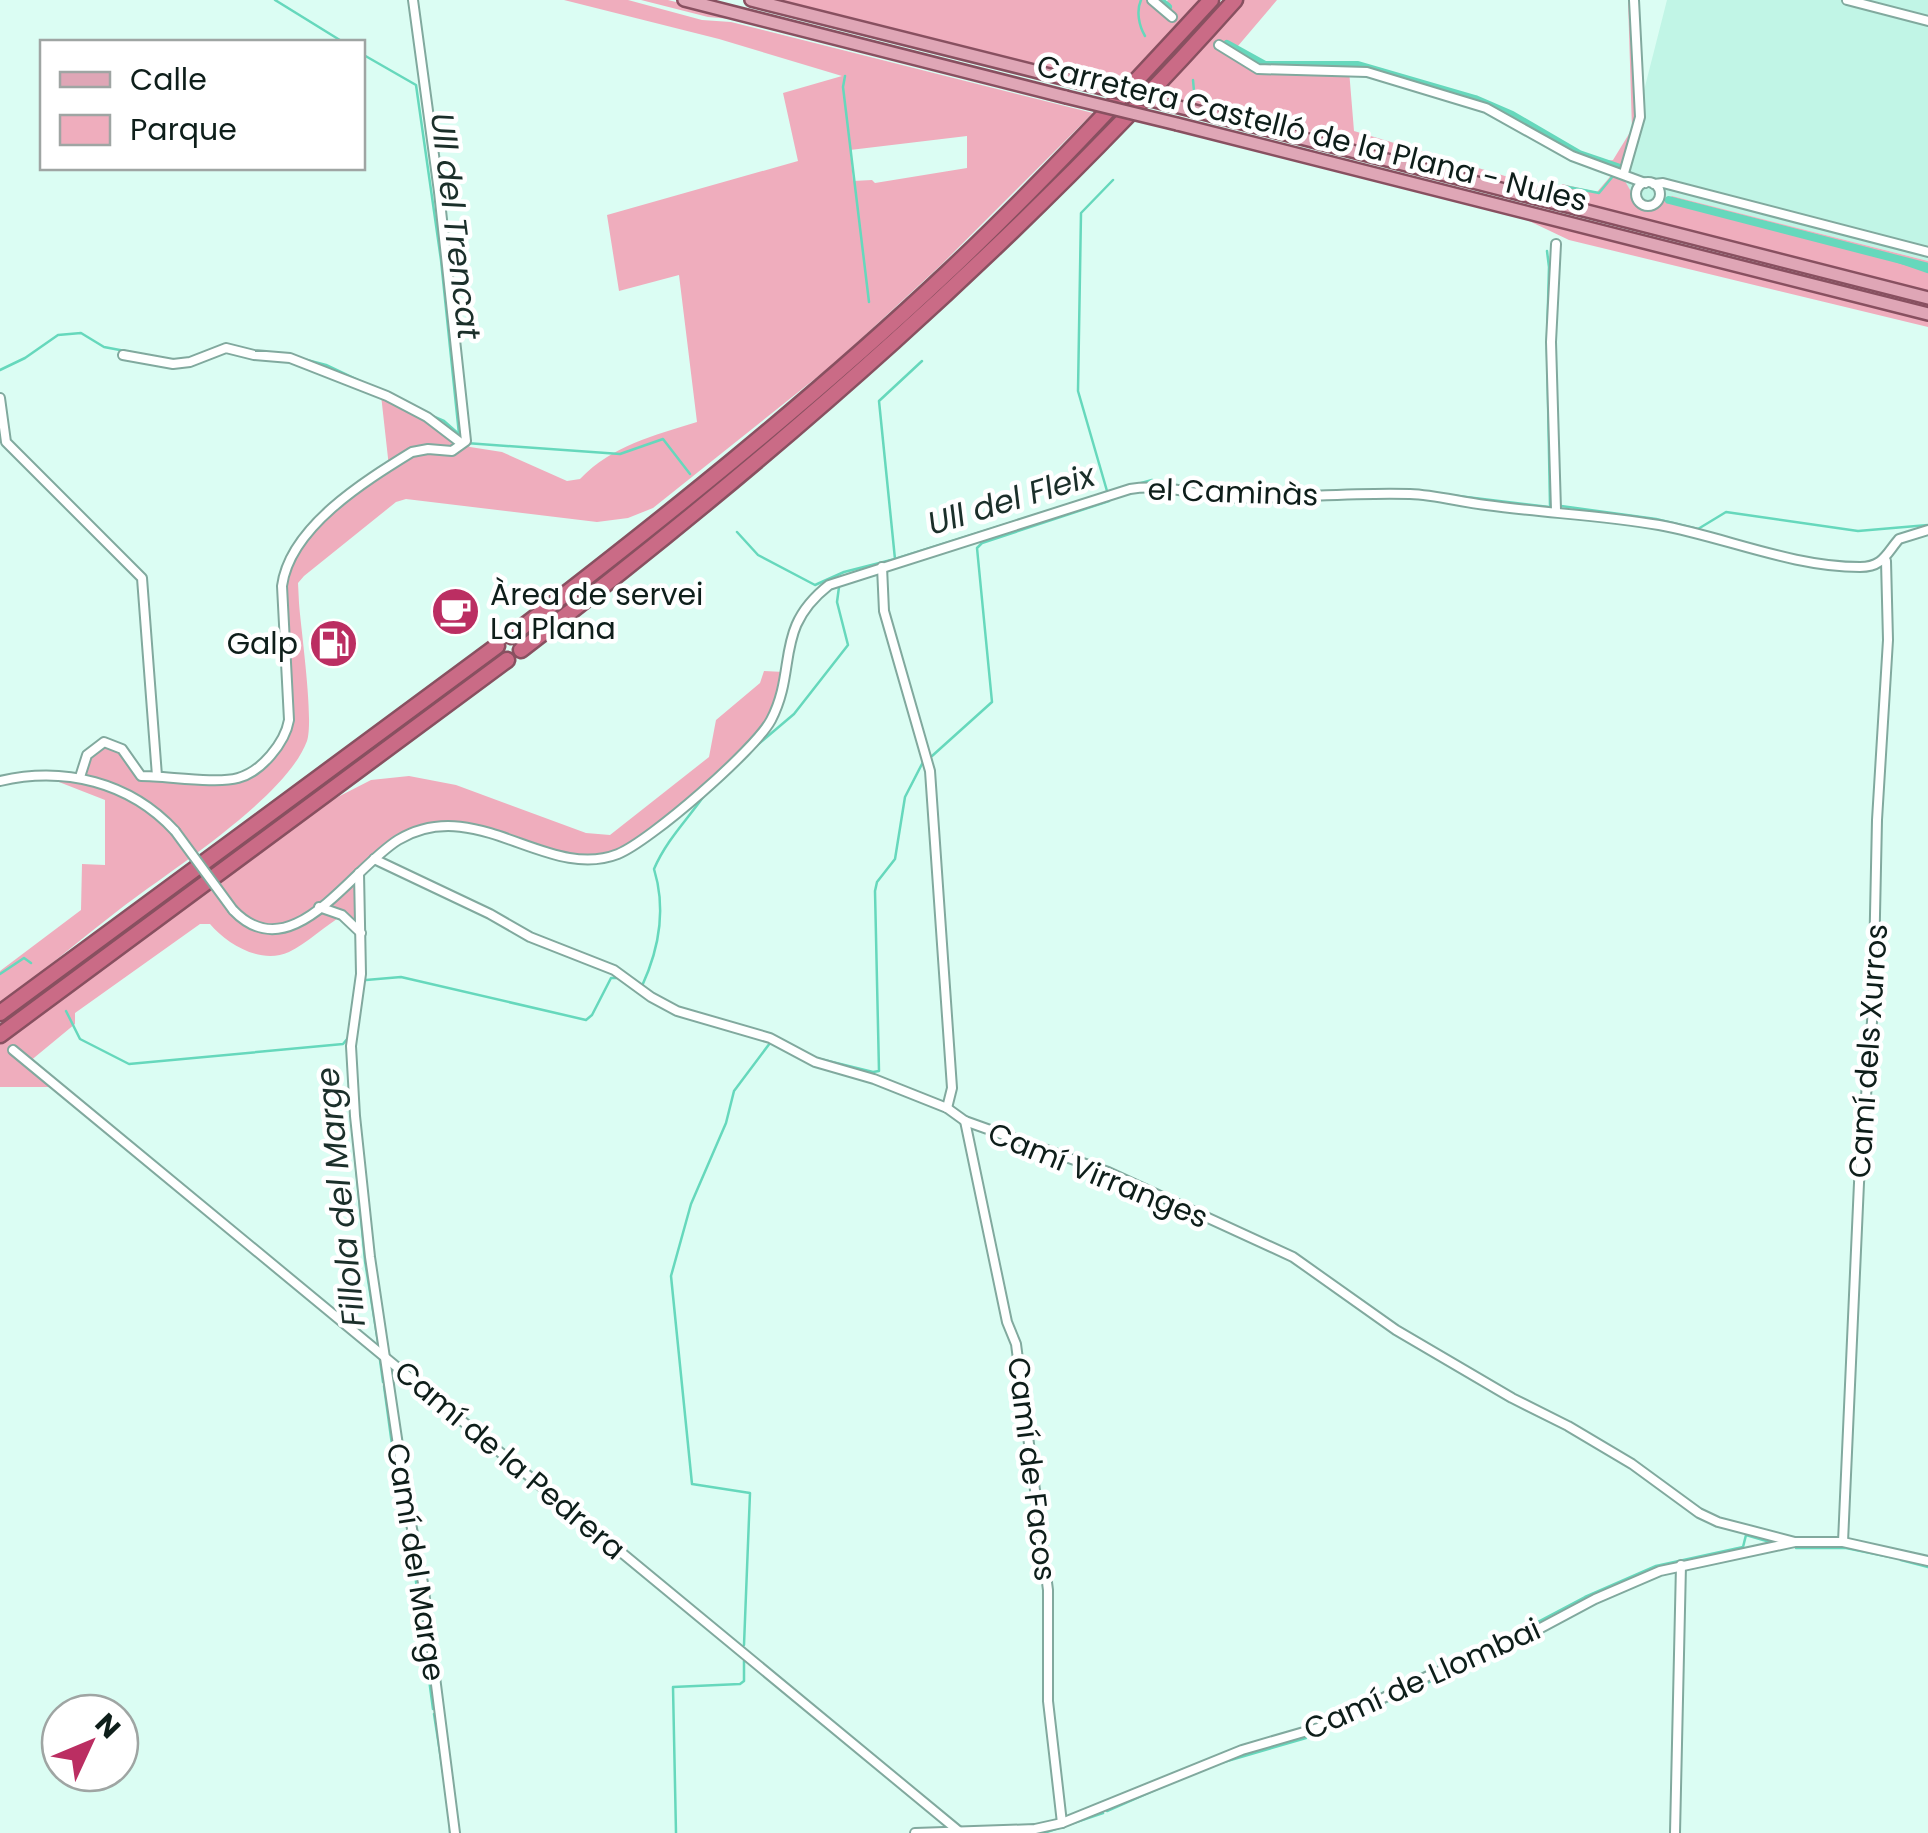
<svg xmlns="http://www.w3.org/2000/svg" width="1928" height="1833" font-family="Poppins,sans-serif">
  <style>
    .built { fill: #c1f5e6 }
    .green { fill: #efadbd; fill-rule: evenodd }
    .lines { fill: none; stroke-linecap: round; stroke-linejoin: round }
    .stream { stroke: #66d8bc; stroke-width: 2.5 }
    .canal { stroke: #66d8bc; stroke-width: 8 }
    .street-casing { stroke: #81a99e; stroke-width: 12 }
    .primary-casing { stroke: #885060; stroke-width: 16 }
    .highway-casing { stroke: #885060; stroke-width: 19 }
    .street { stroke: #fff; stroke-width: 8 }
    .primary { stroke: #dfa6b6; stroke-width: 11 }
    .highway { stroke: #ca6b86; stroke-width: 14 }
    .street-bridge-casing { stroke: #81a99e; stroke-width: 12; stroke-linecap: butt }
    .primary-bridge-casing { stroke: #885060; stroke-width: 16; stroke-linecap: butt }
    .street-bridge { stroke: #fff; stroke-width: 8 }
    .primary-bridge { stroke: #dfa6b6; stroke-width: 11 }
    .labels { text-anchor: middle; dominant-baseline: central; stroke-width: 9; stroke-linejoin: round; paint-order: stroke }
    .street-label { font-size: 30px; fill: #0e1e1a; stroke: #fff }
    .poi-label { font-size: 30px; fill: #0e1e1a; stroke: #fff; text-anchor: start }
    .water-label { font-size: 32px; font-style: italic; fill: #1b2f2a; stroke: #fff }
  </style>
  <rect width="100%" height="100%" fill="#dbfdf3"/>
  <!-- built -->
  <path class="built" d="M1667,0h261v261l-256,-65 -22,13 -13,-5 -15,-27z"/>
  <!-- green -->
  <g class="green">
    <path d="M564,0h64l74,20 29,2 362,91 -152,152 -105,97 -183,146 -25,10 -31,4 -191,-23 -10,3 -92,74 -6,7 1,20c2,27 15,117 8,138 -21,57 -138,130 -187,168 -40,31 -80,64 -120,96v-34l81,-61 1,-46 23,1v-65l-64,-25 39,2 12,-28 21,-5 28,32 75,3 31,-4 40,-39 -4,-157 27,-51 79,-61 -8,-72 46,23 43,29 32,5 65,29 13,-2c33,-34 73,-43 117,-57l-18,-147 -60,16 -12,-76 191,-54 -15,-68 59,-17 -123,-37zM967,136v32l-92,15 -3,-3 -19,1 -3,-31z"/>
    <path d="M641,0h27l430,108 -367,-89 -23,-2z"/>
    <path d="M767,0h384l9,8 8,-8h36l-81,89z"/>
    <path d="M1240,0h37l-45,53 26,16 91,1 5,61 205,61 3,-8 35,8 17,-20 -15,-5 6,-6 8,-1 19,-31 -4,-129h5l6,109 -17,67 18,31 15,1 17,-12 256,65v34l-776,-199z"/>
    <path d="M1132,117l796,201v9l-359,-87 -42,-20 -397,-101z"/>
    <path d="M764,671l20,1 -2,18 -18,40 -79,75 -67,49 -40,4 -108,-32 -54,6 -58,41 2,58 -17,-16c-17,10 -37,29 -54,37 -28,13 -62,-8 -79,-28h-10l-125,89v11l-46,38 29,25h-58v-46l330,-240 41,-21 38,-4 47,9 130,48 24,2 99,-78 7,-37 44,-37z"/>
  </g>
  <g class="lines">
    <!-- stream -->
    <g class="stream">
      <path d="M275,0l68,42"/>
      <path d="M1141,0c-5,11 -2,26 4,36"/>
      <path d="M362,54l54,31 25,175 18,174"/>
      <path d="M845,76l-2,11 26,215"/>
      <path d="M1190,100l4,-9 -1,-11"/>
      <path d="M1561,196l2,-10 36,7 14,-17"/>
      <path d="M1665,200l211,54 52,18"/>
      <path d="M1547,251l2,16 -2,73"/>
      <path d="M1547,348l3,157"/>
      <path d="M206,352l20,-8 19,5"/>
      <path d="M307,360l19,5 38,18"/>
      <path d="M0,370l25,-12 33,-23 23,-2 23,14 37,7"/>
      <path d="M430,415l14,6 17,15"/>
      <path d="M466,443l154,11 43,-15 27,35"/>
      <path d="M1134,485l18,-5 32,7"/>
      <path d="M1372,490h32"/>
      <path d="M1107,491l-29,-100 3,-178 32,-33"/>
      <path d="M1417,491l132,16"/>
      <path d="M1222,493h82"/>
      <path d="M1561,506l95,13 42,10 28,-17 132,19 70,-6"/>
      <path d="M737,532l21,23 57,30 29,-13 51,-13 216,-68"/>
      <path d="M895,559l-16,-158 43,-40"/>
      <path d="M748,753l46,-39 54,-69 -11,-43 2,-15"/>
      <path d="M932,756l60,-54 -15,-154 5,-5 127,-42"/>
      <path d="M0,974l24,-16 7,5"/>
      <path d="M366,980l35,-3 185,43 6,-5 19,-37h8"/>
      <path d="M625,983l11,8"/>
      <path d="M642,986c17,-37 24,-78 12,-117 13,-30 34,-50 52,-76"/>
      <path d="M66,1011l14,28 49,25 214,-20 5,-6"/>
      <path d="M777,1037l39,21 57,14 6,-1 -4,-180 2,-9 18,-23 10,-62 18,-35"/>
      <path d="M347,1048l3,49"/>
      <path d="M354,1145l11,116 13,81"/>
      <path d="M380,1360l3,22"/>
      <path d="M384,1386l9,66"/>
      <path d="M395,1459l14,72"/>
      <path d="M411,1544l22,165"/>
      <path d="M1796,1548h50l44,9"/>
      <path d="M1901,1560l27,7"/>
      <path d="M1532,1625l53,-28 71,-31 87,-19 3,-12 24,7"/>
      <path d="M744,1645l6,-152 -58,-9 -21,-208 20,-72 35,-81 8,-32 36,-48"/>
      <path d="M434,1714l12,77"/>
      <path d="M1318,1735l101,-49 100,-40"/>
      <path d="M1217,1764l89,-26"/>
      <path d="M1107,1811l75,-33"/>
      <path d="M450,1819v14"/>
      <path d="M676,1833l-3,-146 67,-3 4,-3v-20"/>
      <path d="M1044,1833l59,-20"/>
    </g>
    <!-- canal -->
    <g class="canal">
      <path d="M1159,0l9,7"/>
      <path d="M1227,44l38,21h93l117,34 37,16 67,39 44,15"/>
      <path d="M1669,200l259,67"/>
    </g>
    <defs>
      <g id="street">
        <path d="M1152,0l20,17"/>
        <path d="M1847,0l81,21"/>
        <path d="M1219,45l39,24 109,3 119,36 86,48 73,27"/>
        <path d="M1624,173l16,-56 -6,-117"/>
        <circle cx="1648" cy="194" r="12"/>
        <path d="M1654,184l9,-1 265,69"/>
        <path d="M123,355l50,9 17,-2 36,-14 28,7 36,3 97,38 40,21 34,26"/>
        <path d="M0,398l6,44 136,136 15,198"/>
        <path d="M1556,510l-5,-168 5,-98"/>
        <path d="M882,567l2,44 46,160 22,317 -5,20"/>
        <path d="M80,777l7,-22 17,-13 18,7 19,27c26,0 75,8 97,2 23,-6 47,-35 51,-58l-7,-134c8,-59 83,-105 130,-134l16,-3 24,2 14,-10 -27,-249 -26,-192"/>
        <path d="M0,781c64,-15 130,1 175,50"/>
        <path d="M374,859l116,55 40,23 84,33 37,27 26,14 93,27 45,24 59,17 73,29 18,13 143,51 185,85 103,73 116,68 56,28 64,38 67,49 19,9 77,20"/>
        <path d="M359,873l2,101 -10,72 4,70 15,141 36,242 17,84 32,250"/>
        <path d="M319,907l23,8 19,18"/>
        <path d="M233,910c58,61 117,-40 165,-70 78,-47 149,42 220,14 32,-13 137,-104 153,-134 27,-52 2,-91 58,-135l301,-96c39,-6 74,9 113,9 56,0 112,-6 167,-4 26,1 50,8 76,11 57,8 115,10 173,20 66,12 133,42 201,42 23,0 26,-13 39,-28l29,-9"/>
        <path d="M13,1050l948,783"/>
        <path d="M965,1121l42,201 9,22 32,246v111l14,122"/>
        <path d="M1843,1542l16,-359 14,-174 4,-189 11,-180 -2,-79"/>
        <path d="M915,1833l120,-4 27,-6 180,-73 86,-25 102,-50 90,-36 75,-40 65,-28 135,-29h48l85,19"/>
        <path d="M1675,1833l6,-268"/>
      </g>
      <g id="primary">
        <path d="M684,0l382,97"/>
        <path d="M751,0l327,82"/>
        <path d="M1191,110l737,188"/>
        <path d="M1177,124l751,190"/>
      </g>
      <g id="highway">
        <path d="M511,636c150,-115 299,-234 437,-364 91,-86 177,-179 263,-272"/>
        <path d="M521,650c257,-197 499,-409 714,-650"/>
        <path d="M0,1013l497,-367"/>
        <path d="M0,1035l507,-375"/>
      </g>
    </defs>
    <!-- street casing -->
    <use href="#street" class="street-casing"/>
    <!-- primary casing -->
    <use href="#primary" class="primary-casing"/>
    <!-- highway casing -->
    <use href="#highway" class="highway-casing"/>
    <!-- street -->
    <use href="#street" class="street"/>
    <!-- primary -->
    <use href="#primary" class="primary"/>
    <!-- highway -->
    <use href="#highway" class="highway"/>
    <defs>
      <path id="street-bridge" d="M175,831l58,79"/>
      <g id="primary-bridge">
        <path d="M1078,82l113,28"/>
        <path d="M1066,97l111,27"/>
      </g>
    </defs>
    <!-- street-bridge casing -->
    <use href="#street-bridge" class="street-bridge-casing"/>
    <!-- primary-bridge casing -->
    <use href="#primary-bridge" class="primary-bridge-casing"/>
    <!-- street-bridge -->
    <use href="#street-bridge" class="street-bridge"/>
    <!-- primary-bridge -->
    <use href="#primary-bridge" class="primary-bridge"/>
  </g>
  <!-- icons -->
  <defs>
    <symbol id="cafe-disc" viewBox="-11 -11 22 22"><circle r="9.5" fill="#bb2e62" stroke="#fff"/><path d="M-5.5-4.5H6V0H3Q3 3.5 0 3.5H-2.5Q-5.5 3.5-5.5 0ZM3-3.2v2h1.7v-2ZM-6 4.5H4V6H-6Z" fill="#fff"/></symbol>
    <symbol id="fuel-disc" viewBox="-11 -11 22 22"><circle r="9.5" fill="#bb2e62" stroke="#fff"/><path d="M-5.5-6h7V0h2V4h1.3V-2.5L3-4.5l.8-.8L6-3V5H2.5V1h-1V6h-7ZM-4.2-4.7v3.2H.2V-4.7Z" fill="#fff"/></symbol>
  </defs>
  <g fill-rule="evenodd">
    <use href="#cafe-disc" x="428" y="584" width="55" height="55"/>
    <use href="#fuel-disc" x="306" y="616" width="55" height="55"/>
  </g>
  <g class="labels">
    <!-- street labels -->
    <g class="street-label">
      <text transform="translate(1312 133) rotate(14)">Carretera Castelló de la Plana - Nules</text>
      <text transform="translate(1233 492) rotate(2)">el Caminàs</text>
      <text transform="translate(1868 1051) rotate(-86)">Camí dels Xurros</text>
      <text transform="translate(1098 1175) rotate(22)">Camí Virranges</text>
      <text transform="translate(510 1460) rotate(40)">Camí de la Pedrera</text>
      <text transform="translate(1032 1469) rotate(83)">Camí de Facos</text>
      <text transform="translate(416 1562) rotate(81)">Camí del Marge</text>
      <text transform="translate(1422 1679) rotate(-24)">Camí de Llombai</text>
    </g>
    <!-- poi labels -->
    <g class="poi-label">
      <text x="490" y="594">Àrea de servei<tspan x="490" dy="34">La Plana</tspan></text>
      <text x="298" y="643" text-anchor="end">Galp</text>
    </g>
    <!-- water labels -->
    <g class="water-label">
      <text transform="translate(456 226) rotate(83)">Ull del Trencat</text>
      <text transform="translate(1011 499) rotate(-17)">Ull del Fleix</text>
      <text transform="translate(340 1197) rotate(-96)">Fillola del Marge</text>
    </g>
  </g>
  <!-- legend -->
  <rect x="40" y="40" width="325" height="130" fill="#ffffff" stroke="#9fa5a3" stroke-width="2.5"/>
  <rect x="60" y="72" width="50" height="15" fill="#dfa6b6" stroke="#9fa5a3" stroke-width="2.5"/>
  <text x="130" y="90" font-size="30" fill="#0e1e1a">Calle</text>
  <rect x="60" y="115" width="50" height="30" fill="#efadbd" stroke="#9fa5a3" stroke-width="2.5"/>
  <text x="130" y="140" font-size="30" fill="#0e1e1a">Parque</text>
  <!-- north arrow -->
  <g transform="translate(90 1743) rotate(46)"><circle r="48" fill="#ffffff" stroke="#9fa5a3" stroke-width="2.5"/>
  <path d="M0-8L18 38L0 25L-18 38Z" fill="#bb2e62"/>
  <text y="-15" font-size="28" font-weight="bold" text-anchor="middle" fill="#0e1e1a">N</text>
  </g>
</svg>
